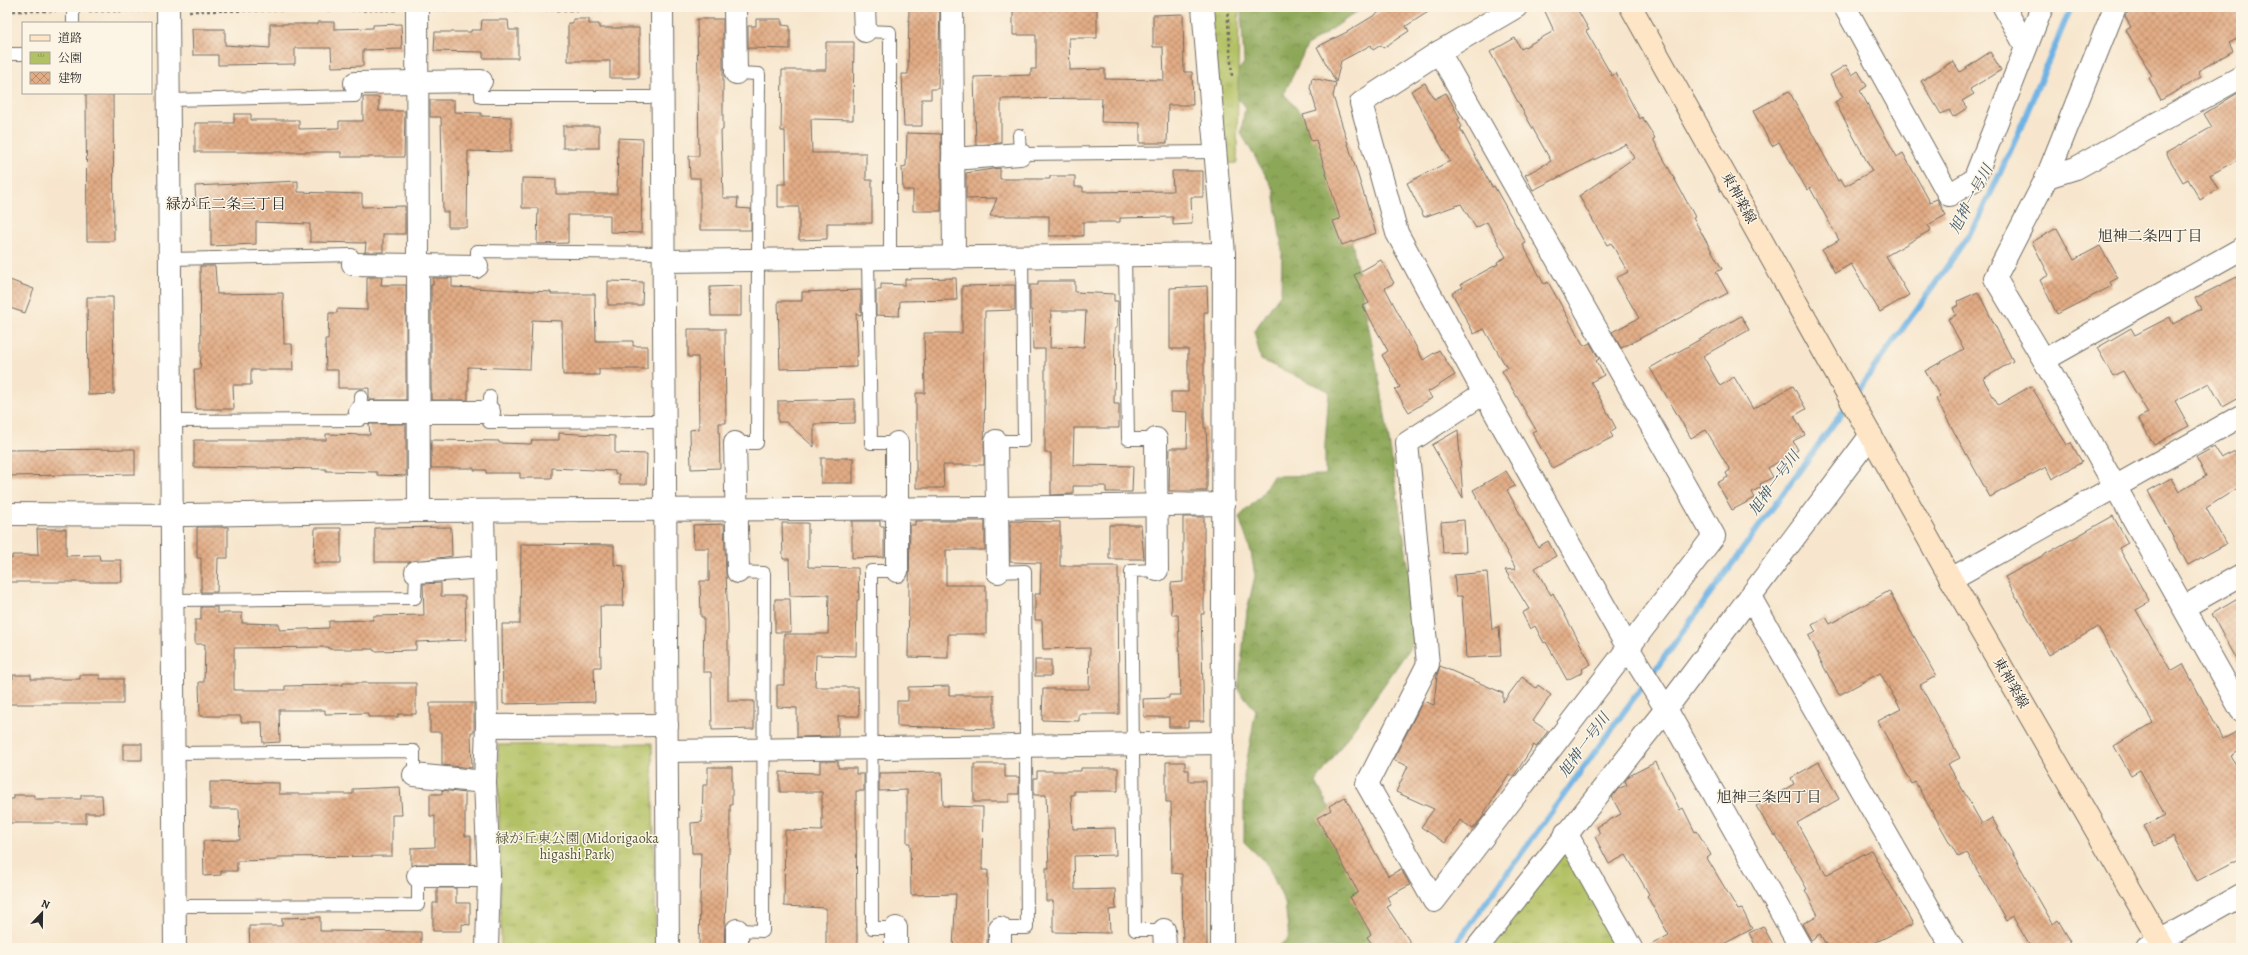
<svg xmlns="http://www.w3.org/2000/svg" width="2248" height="955" font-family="Alegreya,'Noto Serif JP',serif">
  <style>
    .forest { fill: url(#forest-crowns); stroke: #5c6942 }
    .park { fill: url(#park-tufts); stroke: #6e7647 }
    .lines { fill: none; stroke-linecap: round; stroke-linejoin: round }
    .stream { stroke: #6eb3e4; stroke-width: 6 }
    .building { fill: url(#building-cross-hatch); fill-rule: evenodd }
    .lane-casing { stroke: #726c64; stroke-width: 14 }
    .street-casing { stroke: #726c64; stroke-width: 24 }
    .secondary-casing { stroke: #726c64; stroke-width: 24 }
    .path { stroke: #726c64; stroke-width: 2.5; stroke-dasharray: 3 3; stroke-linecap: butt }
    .lane { stroke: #fff; stroke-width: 12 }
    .street { stroke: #fff; stroke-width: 22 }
    .secondary { stroke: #fde5c5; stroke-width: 22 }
    .labels { text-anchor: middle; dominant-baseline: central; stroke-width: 3; stroke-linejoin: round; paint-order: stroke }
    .street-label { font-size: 14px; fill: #2b2b2b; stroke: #fcf5e5 }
    .park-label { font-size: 14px; fill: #54583c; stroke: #fcf5e5 }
    .water-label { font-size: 15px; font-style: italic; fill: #425b6c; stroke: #fcf5e5 }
    .neighbourhood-label { font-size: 15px; fill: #2b2b2b; stroke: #fcf5e5 }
  </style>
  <defs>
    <pattern id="forest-crowns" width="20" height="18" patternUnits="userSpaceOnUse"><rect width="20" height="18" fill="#8da759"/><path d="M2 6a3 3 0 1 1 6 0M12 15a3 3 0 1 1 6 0" fill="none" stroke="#73884a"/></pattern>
    <pattern id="park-tufts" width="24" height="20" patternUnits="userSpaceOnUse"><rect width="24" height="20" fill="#b2c163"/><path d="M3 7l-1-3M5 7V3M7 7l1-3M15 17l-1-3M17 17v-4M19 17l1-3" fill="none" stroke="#919d52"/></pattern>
    <pattern id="building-cross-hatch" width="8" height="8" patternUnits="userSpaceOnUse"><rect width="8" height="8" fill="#e2ac85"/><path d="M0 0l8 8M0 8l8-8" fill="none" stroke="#b78c6d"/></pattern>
  </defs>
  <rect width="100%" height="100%" fill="#fcf5e5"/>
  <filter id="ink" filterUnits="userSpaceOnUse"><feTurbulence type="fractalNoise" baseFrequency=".025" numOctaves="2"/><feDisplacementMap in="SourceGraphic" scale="8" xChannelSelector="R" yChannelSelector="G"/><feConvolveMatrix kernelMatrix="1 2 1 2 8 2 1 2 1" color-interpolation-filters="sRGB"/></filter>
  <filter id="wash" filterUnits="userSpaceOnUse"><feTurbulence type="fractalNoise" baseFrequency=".012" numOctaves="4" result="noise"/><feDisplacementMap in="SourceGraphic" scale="16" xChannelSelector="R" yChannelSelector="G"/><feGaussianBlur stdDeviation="0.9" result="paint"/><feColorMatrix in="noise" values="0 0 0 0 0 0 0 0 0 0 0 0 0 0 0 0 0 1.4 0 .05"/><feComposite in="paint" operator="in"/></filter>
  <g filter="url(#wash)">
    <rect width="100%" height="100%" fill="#f7e6cd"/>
    <!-- forest -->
    <path class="forest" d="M1241,7h123l-57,39 -23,48 37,42 29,96 31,157 38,246 -103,147 59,117 4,49h-102l12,-11 -4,-34 -18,-39 -23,-22v-66l12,-66 -18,-20 9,-79 8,-35 -4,-24 -12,-35 22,-21 12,-20 52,-1v-31l4,-53 -68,-31 -7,-29 27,-38 1,-42 -8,-61 -33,-57 4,-27 -13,-14 3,-17 9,-12z"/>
    <!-- park -->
    <g class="park">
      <path d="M1210,7h29l-2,156 -11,1z"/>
      <path d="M652,743l4,205h-155l-3,-203z"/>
      <path d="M1566,833l65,115h-135l-8,-15z"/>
    </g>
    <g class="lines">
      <!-- stream -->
      <g class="stream">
        <path d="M1853,397l82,-113 43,-63 39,-85 54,-129"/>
        <path d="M1650,677l198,-273"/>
        <path d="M1453,948l191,-264"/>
      </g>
    </g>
    <g id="blocks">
      <!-- building -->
      <g class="building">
        <path d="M909,7h31l-2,82h-7v10h-9v27h-18l-2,-52h6z"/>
        <path d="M1013,7h35v3l49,-1v29h-28l1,32 35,-1v10l59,1 -1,-33h-10v-32l30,-1 1,58h8l1,33h-25l-1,38h-27v-20l-39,-1 1,-24 -101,1v44l-25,2 -2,-68 57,-2v-6h5v-34h-23z"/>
        <path d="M1388,7h48l-30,19 3,5 -26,17 -2,-3 -8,5 -2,-5 -30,16 -5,21 -19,-35 30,-15z"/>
        <path d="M1543,7h33l13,23 -3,1 26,45 4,-3 24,46 2,-2 13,21 -2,1 42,78 -2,1 29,51 -6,3 12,21 -107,55 -9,-16 27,-14 -23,-40 12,-6 -17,-29 -4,2 -28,-49 55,-38 -8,-14 -93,46 -8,-15 26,-14 -61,-109 25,-14 6,11 33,-18z"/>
        <path d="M2138,7h103v30l-12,6 4,8 -35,20 3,6 -40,23 -12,-22 3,-2 -26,-46 5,-3 -6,-11 1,-2z"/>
        <path d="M573,19h16v5h10v4h40v50h-29v-17h-42v-38h5z"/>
        <path d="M697,19h26v111h-2l2,68h15l-1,10 14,1v21h-51v-52h-10l-1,-22h10z"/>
        <path d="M756,19h26v6l8,1v23l-42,-1v-22h8z"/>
        <path d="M482,20h26l1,10h9v28h-35v-6l-49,-1 1,-19h36v-2h10z"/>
        <path d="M318,22h16v7l39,-1v-3l28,-1 1,25 -39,1v16l-31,1 -1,-19h-36v16l-77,1v-10h-25l-1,-26h33v16l45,3v-24h48z"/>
        <path d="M826,42h28l-1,78 -42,-1 1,34h54v27h6v43h-45v16l-28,1v-33h-21v-23h8l-1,-53h-4l1,-61h44z"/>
        <path d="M1990,52l11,18 -31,19 4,5 -12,7 5,7 -14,9 -4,-7 -8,4 -20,-33 32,-20 7,11z"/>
        <path d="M1846,65l6,10 6,-4 9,15 -7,5 37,66 6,-4 27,49 7,-3 9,16 -18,10 3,5 -45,26 23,39 -29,17 -29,-48 -16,9 -13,-23 17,-10 -29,-52 -3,2 -28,-48 -7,4 -19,-35 36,-20 49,90 3,-2 4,7 27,-15 -37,-69 8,-5 -13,-22z"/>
        <path d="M1312,78l24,5 -3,13 43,137 -34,12 -9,-24 7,-2 -24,-79 -5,1 -8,-26 14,-4 -7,-23z"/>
        <path d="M1425,83l9,16 12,-6 14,25 -2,1 4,8 -2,1 32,59 2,-1 32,57 -3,2 21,39 4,-2 36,64 6,-3 9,16 -3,2 8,14 -13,7 25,46 -6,4 3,5 -61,31 -20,-36 4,-2 -34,-59 5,-3 -23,-39 -10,5 -22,-41 11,-6 -2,-3 37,-20 -1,-2 9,-5 -19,-35 -11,6 -15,-24 -37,13 -17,-34 43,-22 -39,-70z"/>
        <path d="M2241,91v67l-31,17 8,14 -18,11 -12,-21 -5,3 -17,-29 46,-26 -8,-13z"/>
        <path d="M86,94h27l1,147h-27z"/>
        <path d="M363,97h16v14h26l-1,46h-63v-5h-146v-29h39v-9h17v6h48v9l40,-1v-7h24z"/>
        <path d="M430,100h24v12l27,1v3l30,1v35l-43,-1 -1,76h-19v-15h-5l-2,-95h-11z"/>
        <rect x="563" y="126" width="36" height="22"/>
        <path d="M907,133l34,1v77h-28v-21h-10l-1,-23 4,-1z"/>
        <path d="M618,138l25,1 -2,94 -31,-1v-17h-42v28l-31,1 1,-36h-16v-30l34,1v15h61z"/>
        <path d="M1000,168v11h50v-3h25v11h8v5l90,-1 -1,-20h31v26h-12l1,27 -19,1v-8l-53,1v4h-37v14h-34v-20h-59l7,-18 -31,1v-26z"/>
        <path d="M298,181v11l64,2v13l43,-1v28h-22v18h-18l1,-9 -56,-1v-18l-54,-2v22l-45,2v-38h-2v-3h-13l-1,-19z"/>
        <path d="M2057,228l17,32 26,-14 18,32 -8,4 2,4 -55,28 -17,-34 9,-5 -17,-33z"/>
        <path d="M1381,260l13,23 -9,5 38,72 16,-10 16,25 -27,17 4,6 -23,14 -14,-22 5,-3 -18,-32 6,-4 -25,-45 6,-3 -15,-28z"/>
        <path d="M200,266h15l2,28 66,-1 1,51h8l1,26h-42v15h-18l1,24h-38l-2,-40h6l1,-13z"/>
        <path d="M2241,275v122l-18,10 -14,-24 -34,18 14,25 -35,19 -16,-27 10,-5 -25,-42 -10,5 -16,-28 34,-20 4,7 35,-18 3,7 28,-15 -6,-11z"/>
        <path d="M367,277h15l-1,8h25v115h-37v-12h-31v-18h-12l-1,-31h3l1,-26h8v-4l30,1z"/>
        <path d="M433,278h19v9l99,5v2h44l1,47h37v5h14v23h-48v6h-36l-1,-54 -30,-1 -2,49 -62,-2v33h-37v-115h2z"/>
        <path d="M956,278l1,22 -57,1 -1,15 -23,-1v-25h5v-6l24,1v-6z"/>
        <path d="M7,279l27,10 -9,24 -18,-6z"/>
        <path d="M608,281l35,1 -1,23h-34z"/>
        <path d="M1038,281h37v11l39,2v7h4l-1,27h-2l-1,76h5v24h-45l-1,37 60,1 -1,26h-26v-6h-33v8l-22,1v-42h-6v-104h-12l-1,-39h-2v-25h8zM1051,311h35l-2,36 -34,1z"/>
        <path d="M1015,285v25l-30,1 -1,154h-41l1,23h-28v-95h9l-1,-60h38v-47z"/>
        <path d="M741,286v30h-30l-1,-29z"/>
        <path d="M1207,286l1,26h-4v116h2l1,20v43h-38l1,-43h17l1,-36 -17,-1v-19h17v-43h-18v-61z"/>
        <path d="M861,290v25l-5,-1 2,42h-2v11l-76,2 -2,-68h24v-9z"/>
        <path d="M1978,292l35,69 -30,18 15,26 33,-19 36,59 4,-2 11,19 -30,17 -6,-12 -56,30 -54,-98 4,-3 -15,-25 39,-22 -16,-30 8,-4 -3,-7 6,-3 -1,-4z"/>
        <path d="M87,297h26l1,97 -26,1z"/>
        <path d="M1741,316l8,14 -46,26 17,30 14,-9 19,32 40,-23 13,23 -12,7 11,19 -12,6 5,9 -30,18 5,9 -13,7 1,3 -9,5 3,6 -23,12 -15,-27 11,-6 -2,-4 4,-3 -24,-40 -15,8 -41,-70z"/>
        <path d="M688,329h37l1,94h-7l1,45 -29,1 -1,-39 9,-1 -1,-72h-10z"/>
        <path d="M855,399v24l-41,1v23l-28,-25h-8v-21z"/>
        <path d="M369,424h37v52l-29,-1v-3l-51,-1v-2l-132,-2v-27h132v-6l44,1z"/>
        <path d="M1458,430l5,68 -31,-53z"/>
        <path d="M559,433l56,3v17l32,1 -1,30h-27v-10h-4v-3l-63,-3v10h-32v-5h-34v-3h-12v-2h-43v-28l68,1v2l32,1 1,-4h27z"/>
        <path d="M2214,447l7,11 20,-10v38l-35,22 20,36 -38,21 -40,-74 23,-13 8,14 27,-16 -10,-19z"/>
        <path d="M135,449v25l-128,2v-26z"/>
        <rect x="821" y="458" width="32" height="25"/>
        <path d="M1506,471l9,15 -8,4 31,57 10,-6 8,15 -21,12 16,27 2,-2 38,71 -9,5 1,3 -16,8 -21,-38 -2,1 -9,-17 -5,3 -8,-16 7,-4 -24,-39 11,-1 -43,-79z"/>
        <path d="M2113,516l15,27 -9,5 31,54 -14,8 35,61 12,-7 40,75 13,-7 5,8v10l-10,6 10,18v84l-44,23 -24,-45 -18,10 -11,-20 21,-11 -25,-45 -9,5 -17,-29 39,-23 -55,-96 -49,28 -44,-78z"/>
        <path d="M1183,517h21v97h-3l3,107h-16v6h-19v-10h-25l-1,-18 26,-1v-3h12l-3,-80h-6l-1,-32 12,-1z"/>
        <path d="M1464,520l2,32 -23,1 -2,-31z"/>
        <path d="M852,521h28v5h4v31l-32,1z"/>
        <path d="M915,521h70v29h-39v35h40v49h-38v24l-40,-1 2,-132h5z"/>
        <path d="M1010,521l50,1v44h58l1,148h-40v7l-37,-1 1,-31h46l1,-41 -47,1 -1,-29h-7v-26h5l1,-31 -31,-1z"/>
        <path d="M782,523h26v44l50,1 1,32h-2l-1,56 -40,-1 -1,32h43l1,29h-21v20l-41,1v-29l-20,-1v-22h7v-51h44l1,-39 -39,1 -1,-37h-6z"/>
        <path d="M724,524l4,99v78h26v28l-42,1 -1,-58h-8l1,-55h-3l-1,-36h9v-33h-15l-1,-23z"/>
        <path d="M1109,525h32l3,34h-35z"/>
        <path d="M197,527h31v31h-10l-1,34h-16v-34h-4z"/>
        <path d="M451,527l1,29 -43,6h-34v-34z"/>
        <path d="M315,528h26v35h-27z"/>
        <path d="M37,529h29v27l33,-1 1,5h21l1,22h-115v-23h5v-4h26z"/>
        <path d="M521,544l93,1v20l10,1 -1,40h-23l1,61h-7l1,35 -92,2 -1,-80h18z"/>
        <path d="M1487,572l5,58 7,-4 2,30 -35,2 -4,-62h-6l-2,-21z"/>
        <path d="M441,583v13h24l1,44 -50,2v8l-42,1 -1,-2h-44v-2l-95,1v42h51v-4l58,-1v-2h73v31h-18v3h-30v-4l-43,1v-4h-46l1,32 -17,1 -1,-21h-21v-6h-41l-1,-34h5l1,-38h-10v-24h6v-13h16v6h25v10l37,1v6l50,-2v-7l44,-1v-4l51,-1 -1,-31z"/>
        <path d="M1889,591l47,85 -16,9 40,73 -12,6 34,60 10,-6 61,106 5,-4 13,22 -10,6h-30l-18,-31 -6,4 -40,-68 -9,4 -43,-75 -3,2 -34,-63 23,-12 -21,-36 -41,22 -21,-39h1l-10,-20 7,-4 -4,-7 14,-8 4,7z"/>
        <path d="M2241,597v70l-29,-53z"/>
        <path d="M775,599h15l1,33h-16z"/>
        <rect x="1035" y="660" width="16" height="16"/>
        <path d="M1440,666l63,27v9l19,-25 14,11 2,-3 13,10 -18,26 15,10 -12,16 -2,-2 -21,32 -4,-3 -25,39 1,1 -12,15 -13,-9 -15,23 -24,-16 13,-18 -38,-17 12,-26 -15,-6 30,-59 11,4 3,-30z"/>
        <path d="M13,675h18v4h49v-4h20v4h23v25h-116v-25h6z"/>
        <path d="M949,686v9h45v34l-97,-3v-25h11v-14z"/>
        <path d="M430,703h44v29h-3l1,36 -30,-3v-33h-12z"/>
        <rect x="123" y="744" width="19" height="16"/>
        <path d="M820,761h18v7h18v6h8v17h-8l1,157h-31v-40l-42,-2 1,-76 37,1v-39h-42v-20l40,1z"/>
        <path d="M1166,762h19v8h4v11h17l1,167h-24l-1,-74 -10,-1 -1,-71h-5z"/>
        <path d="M1656,762l24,48 3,-2 12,24 2,-1 14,24 -4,3 31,52 4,-1 10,20 -36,19h-71l24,-13 -22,-39 2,-2 -23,-39 -17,9 -14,-27 5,-3 -3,-7 24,-13 -9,-17 6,-8 9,-4 -2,-4 4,-5z"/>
        <path d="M1819,762l20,37 -42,24 29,52 45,-25 42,74 -49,24h-36l-8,-14 -9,6 -9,-16 16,-9 -13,-25 2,-1 -31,-54 -2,1 -18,-30 38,-22 -3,-6z"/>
        <path d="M974,764h31v13h14v17h-10v8h-35z"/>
        <path d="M708,767h24v38h-2v48h-2l-4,95h-25l2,-95h-9l-1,-30 11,-1 1,-37h5z"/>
        <path d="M1081,768h37v23h-44v4h-3l2,34 42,-1 1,27 -42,1 1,34 40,-1 1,20 -7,1 1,23 -57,-1v-31h-7v-33h3l-3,-73h-12v-17h3v-7h44z"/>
        <path d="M942,772l1,34 40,1 -1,63h6l-1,78h-34l3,-54 -45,1 -1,-52h-3v-53l-28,1v-18z"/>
        <path d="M210,782l69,1v11h74v-5l47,-2 2,28h-10v41l-115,1v3l-40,1v10h-16v4l-17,1 -1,-35 37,-1 -1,-31h-29z"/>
        <path d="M442,790l23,3v43h6v28h-53l-7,2v-18l24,-1v-31h-5v-22h12z"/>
        <path d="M14,795h20v4h47v-4h21l1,18h-17v10h-79v-24h7z"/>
        <path d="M1345,797l43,79 13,-7 9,16 -23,12 4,8 -4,2 27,41h-39l-8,-11 4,-3 -21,-37 8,-5 -41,-74 14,-8 -2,-4z"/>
        <path d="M437,888h19v15h14v22l-8,-1v7h-29v-28h4z"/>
        <path d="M320,917v14l101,1v16h-171l-1,-22h33v-8z"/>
        <path d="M1763,926l12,22h-18l-8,-15z"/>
      </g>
    </g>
  </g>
  <g filter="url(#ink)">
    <use href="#blocks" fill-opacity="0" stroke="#726c64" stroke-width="1"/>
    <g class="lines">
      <defs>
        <g id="lane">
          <path d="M73,23v-16"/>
          <path d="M865,31l25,1v226"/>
          <path d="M7,54h16"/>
          <path d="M481,81v16h182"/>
          <path d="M169,100l186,-4v-13"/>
          <path d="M1019,135l1,19 197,-2"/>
          <path d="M1125,255l3,184h28"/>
          <path d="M170,259l182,-4 1,11"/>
          <path d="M868,259l3,184h26"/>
          <path d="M477,272v-21l187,2"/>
          <path d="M490,397l-1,25 176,-1"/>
          <path d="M171,421l189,-1 1,-24"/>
          <path d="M996,441h28l-2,-184"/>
          <path d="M735,443h22l2,-369 -23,-1"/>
          <path d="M1157,570l-26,1 4,359h29"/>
          <path d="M998,572l27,-1 2,357h-27"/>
          <path d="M173,600l242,-2 1,-26"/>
          <path d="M174,753l240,-2v24"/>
          <path d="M175,906l243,-1v-29"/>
          <path d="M896,928h-24l-1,-357h26"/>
          <path d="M737,930l26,1 1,-358 -26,-1"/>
        </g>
        <g id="street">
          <path d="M168,7l7,941"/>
          <path d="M662,7l6,941"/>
          <path d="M735,7l1,66"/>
          <path d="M864,7l1,24"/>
          <path d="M952,7l2,251"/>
          <path d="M1203,7l21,247 -2,694"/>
          <path d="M1516,7l-77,45 -78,51 36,130 87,160 144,255 38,61 135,239"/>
          <path d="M1845,7l104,188 25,-15 68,-173"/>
          <path d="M2004,7l22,40"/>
          <path d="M2115,7l-68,170 -52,101 49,82 197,350"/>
          <path d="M417,10l2,501"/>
          <path d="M1439,52l275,484 -280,365 -67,-117 61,-120 -21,-221 77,-50"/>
          <path d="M355,83l126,-2"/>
          <path d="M953,159l67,-5"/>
          <path d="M2047,177l29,-9 165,-91"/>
          <path d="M664,261l560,-7"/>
          <path d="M353,264l124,2"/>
          <path d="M2044,360l197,-111"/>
          <path d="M360,412h129"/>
          <path d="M1156,439l1,131"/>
          <path d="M996,441l2,131"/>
          <path d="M735,443l3,129"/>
          <path d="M897,443v128"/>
          <path d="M483,511l4,215 -2,56 4,94 -2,72"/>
          <path d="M7,514l179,1 233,-4 578,-3 227,-4"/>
          <path d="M416,572l68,-5"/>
          <path d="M1951,579l290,-163"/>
          <path d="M1750,597l202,351"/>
          <path d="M2184,607l57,-32"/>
          <path d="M487,726l180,-1"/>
          <path d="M667,751l556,-8"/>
          <path d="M414,775l71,7"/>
          <path d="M1566,833l65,115"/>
          <path d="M418,876h71"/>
          <path d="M1000,928v20"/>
          <path d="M737,930v18"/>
          <path d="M1164,930l1,18"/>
          <path d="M896,948v-20"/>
          <path d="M1477,948l189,-239 205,-274"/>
          <path d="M2147,948l94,-53"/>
        </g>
        <path id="secondary" d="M1631,7l320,572 213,369"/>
      </defs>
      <!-- lane casing -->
      <use href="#lane" class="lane-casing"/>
      <!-- street casing -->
      <use href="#street" class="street-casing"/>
      <!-- secondary casing -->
      <use href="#secondary" class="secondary-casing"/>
      <!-- path -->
      <g class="path">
        <path d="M1227,7l5,69"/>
        <path d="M437,10h203"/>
        <path d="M683,10l31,-1"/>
        <path d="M7,11h49"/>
        <path d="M89,11h57"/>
        <path d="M189,11l207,-1"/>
      </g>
      <!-- lane -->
      <use href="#lane" class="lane"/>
      <!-- street -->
      <use href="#street" class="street"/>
      <!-- secondary -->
      <use href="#secondary" class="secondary"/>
    </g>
  </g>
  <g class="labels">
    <!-- street labels -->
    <g class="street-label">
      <text transform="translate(1739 198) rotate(61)">東神楽線</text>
      <text transform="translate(2011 683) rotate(60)">東神楽線</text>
    </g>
    <!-- park labels -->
    <g class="park-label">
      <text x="577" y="838">緑が丘東公園 (Midorigaoka<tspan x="577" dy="16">higashi Park)</tspan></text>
    </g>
    <!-- water labels -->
    <g class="water-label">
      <text transform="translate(1971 199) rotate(-62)">旭神一号川</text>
      <text transform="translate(1774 483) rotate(-54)">旭神一号川</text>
      <text transform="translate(1584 745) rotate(-54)">旭神一号川</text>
    </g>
    <!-- neighbourhood labels -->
    <g class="neighbourhood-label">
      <text x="226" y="204">緑が丘二条三丁目</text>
      <text x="2150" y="236">旭神二条四丁目</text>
      <text x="1769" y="797">旭神三条四丁目</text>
    </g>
  </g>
  <!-- margin -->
  <rect width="2248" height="955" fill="none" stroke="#fcf5e5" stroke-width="24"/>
  <!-- legend -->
  <rect x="22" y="22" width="130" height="72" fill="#fcf5e5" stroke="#a8a49b"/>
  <rect x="30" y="35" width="20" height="6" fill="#fde5c5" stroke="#a8a49b"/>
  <text x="58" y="42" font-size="12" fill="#2b2b2b">道路</text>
  <rect x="30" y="52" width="20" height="12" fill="url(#park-tufts)" stroke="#a8a49b"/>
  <text x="58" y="62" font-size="12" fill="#2b2b2b">公園</text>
  <rect x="30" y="72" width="20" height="12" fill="url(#building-cross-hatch)" stroke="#a8a49b"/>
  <text x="58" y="82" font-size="12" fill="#2b2b2b">建物</text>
  <!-- north arrow -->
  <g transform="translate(42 913) rotate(22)" stroke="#fcf5e5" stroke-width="3" paint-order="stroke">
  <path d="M0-3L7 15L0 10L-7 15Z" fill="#2b2b2b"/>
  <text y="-6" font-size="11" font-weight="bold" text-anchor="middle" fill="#2b2b2b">N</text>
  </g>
</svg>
